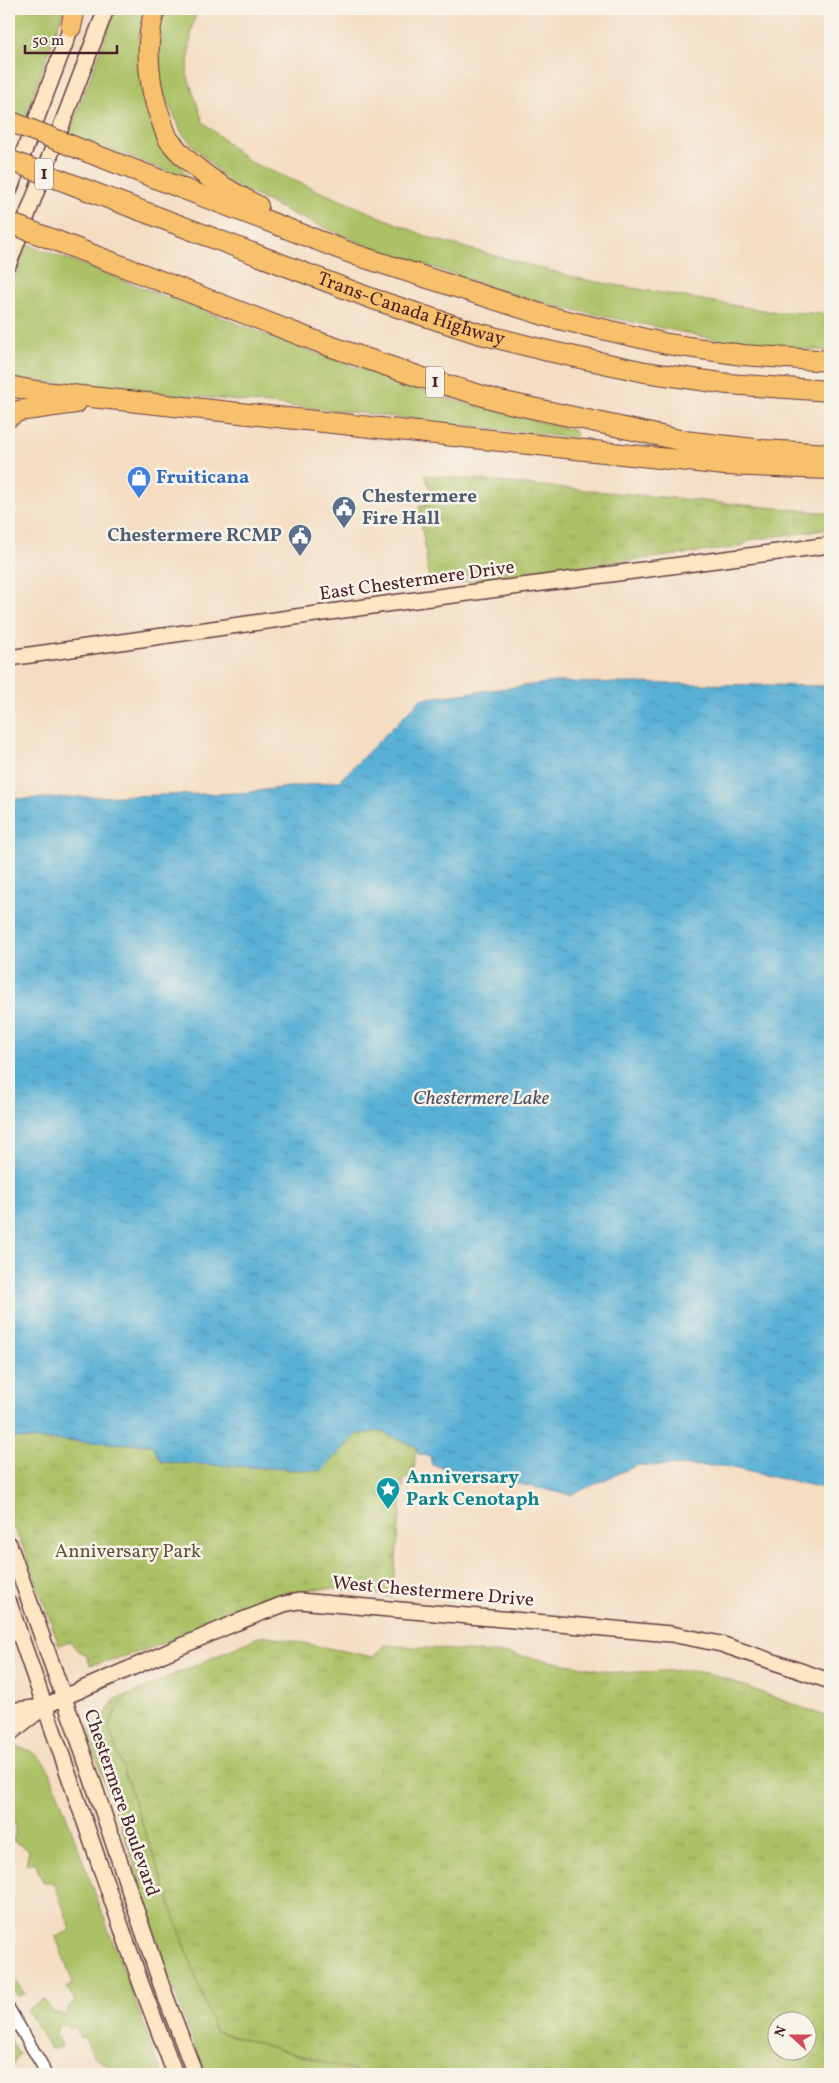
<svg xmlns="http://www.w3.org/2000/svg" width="839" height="2083" font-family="Vollkorn,serif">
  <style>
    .grass { fill: #acc165; stroke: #7b7048 }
    .park { fill: url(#park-tufts); stroke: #7b7048; fill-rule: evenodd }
    .water { fill: url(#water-ripples); stroke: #516880 }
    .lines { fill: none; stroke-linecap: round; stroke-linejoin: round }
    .street-casing { stroke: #643c42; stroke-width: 14 }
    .secondary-casing { stroke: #643c42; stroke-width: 18 }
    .highway-casing { stroke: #643c42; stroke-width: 22 }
    .street { stroke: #fff; stroke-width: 11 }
    .secondary { stroke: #fce6c4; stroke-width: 15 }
    .highway { stroke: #f7c06c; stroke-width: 20 }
    .highway-bridge-casing { stroke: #643c42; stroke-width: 22; stroke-linecap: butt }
    .highway-bridge { stroke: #f7c06c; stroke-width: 20 }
    .labels { text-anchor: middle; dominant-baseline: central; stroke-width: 5; stroke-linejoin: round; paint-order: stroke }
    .shield { fill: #f7f3e8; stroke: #7e5f64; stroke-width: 1 }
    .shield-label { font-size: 18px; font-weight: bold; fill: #4a1f2b }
    .street-label { font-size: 19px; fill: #4a1f2b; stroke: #f7f3e8 }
    .shop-label { font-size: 19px; font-weight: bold; fill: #366cbe; stroke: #f7f3e8; text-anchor: start }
    .service-label { font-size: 19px; font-weight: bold; fill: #4e5e75; stroke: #f7f3e8; text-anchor: start }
    .culture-label { font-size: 19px; font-weight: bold; fill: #0d838f; stroke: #f7f3e8; text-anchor: start }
    .park-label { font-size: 19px; fill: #67503c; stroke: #f7f3e8 }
    .water-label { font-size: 20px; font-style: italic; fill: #4f5266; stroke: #f7f3e8 }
  </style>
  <defs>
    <pattern id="park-tufts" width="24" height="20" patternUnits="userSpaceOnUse" patternTransform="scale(1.25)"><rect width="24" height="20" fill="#acc165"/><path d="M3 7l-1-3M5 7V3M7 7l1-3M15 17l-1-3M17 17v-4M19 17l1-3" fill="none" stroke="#96a558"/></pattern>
    <pattern id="water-ripples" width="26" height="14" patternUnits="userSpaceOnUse" patternTransform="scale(1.25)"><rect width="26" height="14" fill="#58b0d5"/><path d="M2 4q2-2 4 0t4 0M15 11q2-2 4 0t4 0" fill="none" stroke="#4b8fad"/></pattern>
  </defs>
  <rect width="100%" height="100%" fill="#f7f3e8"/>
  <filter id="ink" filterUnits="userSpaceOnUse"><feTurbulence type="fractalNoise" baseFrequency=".02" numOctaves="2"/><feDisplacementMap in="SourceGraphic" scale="10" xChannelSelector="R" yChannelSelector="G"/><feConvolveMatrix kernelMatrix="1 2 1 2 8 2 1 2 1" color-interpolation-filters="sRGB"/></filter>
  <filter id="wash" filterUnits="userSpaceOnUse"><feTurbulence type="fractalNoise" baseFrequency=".0096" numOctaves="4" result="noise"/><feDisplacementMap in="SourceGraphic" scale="20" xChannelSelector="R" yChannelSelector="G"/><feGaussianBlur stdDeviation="1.12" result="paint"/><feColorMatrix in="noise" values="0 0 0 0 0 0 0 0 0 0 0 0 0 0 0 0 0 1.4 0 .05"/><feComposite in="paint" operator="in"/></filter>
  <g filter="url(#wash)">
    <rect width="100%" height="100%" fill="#f4ddc2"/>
    <!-- grass -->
    <g class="grass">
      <path d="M9,9h55l-39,108 -16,-7z"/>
      <path d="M116,9h30l-7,26v35l6,41 19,41 16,13 9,14 -120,-45z"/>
      <path d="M164,9h33l-5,18 -5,47 16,48 47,40 183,77 152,41 182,31 63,3v37l-91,-7 -203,-42 -173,-58 -66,-28 -67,-33 -47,-48 -23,-49 -2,-57z"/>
      <path d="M27,244l277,105 131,46 137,35 4,3v3l-4,2 -202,-24 -361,-36v-85z"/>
      <path d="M129,1695l-9,9 -12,22 107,305 150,43h-160l-35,-94 -39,-125 -42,-117 1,-12 15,-11 10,-16z"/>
      <path d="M9,1748c20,-2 31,7 41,24l112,302h-47l-4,-6 -17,-12 -10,-19 -4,1 -5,-12 -7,3v-4l-9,-1 -3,10 7,12 -7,3 -6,-1 -23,-39 18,-9 8,13h6l5,3 4,-4 1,-5 6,-7 -8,-12 5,-4 -1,-6 -15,-41 15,-7 -17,-48h-11l-8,-20 -9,3 3,-15 -16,-9c6,-15 -2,-24 -4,-38 -3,-17 0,-37 0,-55z"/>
      <path d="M9,1969l3,8 13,17 -7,2 -9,-10z"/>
      <path d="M9,2038l10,16 -7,11 -3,1z"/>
    </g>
    <!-- park -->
    <g class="park">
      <path d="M425,475l405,38v16l-80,11 -10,7 -310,39 -11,-80 15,-5z"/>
      <path d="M378,1430l38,17 -3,32 -9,-1 -12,119c-24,-4 -52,-10 -76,-8 -54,3 -104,34 -153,54 -23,10 -48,16 -73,22l-4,-11 -8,-3 -8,-10 -11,4 -34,-94 -16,-32v-81l143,7 169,26 35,-36z"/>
      <path d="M263,1635l111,22 11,-12 124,9 109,19 69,-3 25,4 118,44v356h-465l-150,-43 -107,-305 12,-22 9,-9zM806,2020v30h-30v-30z"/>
    </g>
    <!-- water -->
    <path class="water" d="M555,682l275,4v806l-11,-5 -96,-21 -86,-1 -66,30 -139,-30 -2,-9 -12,-2 -2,-7 -38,-16 -22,4 -35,36 -159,-9 -10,-17 -143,-7v-639l231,-6 99,-12 82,-82z"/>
  </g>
  <g filter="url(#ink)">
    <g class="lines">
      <defs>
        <path id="street" d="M9,2009l33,56 3,9"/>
        <g id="secondary">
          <path d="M9,191l66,-174"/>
          <path d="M9,263l97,-254"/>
          <path d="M9,658l384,-55 437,-58"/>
          <path d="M9,1544l65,182 88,261 33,87"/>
          <path d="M9,1603l132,381 34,90"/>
          <path d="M9,1711l34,-4"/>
          <path d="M9,1734l36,-28 42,-19 148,-64 49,-19 15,-3 372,33 50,10 109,37"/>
        </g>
        <g id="highway">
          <path d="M155,9c-11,36 -7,78 7,113 2,6 4,13 7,18 23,30 56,49 89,66"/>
          <path d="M71,27l4,-18"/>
          <path d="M90,153l266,102 194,62 117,27 76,11 87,6"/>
          <path id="s1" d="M79,187l294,112 104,34 71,18 97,21 83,12 102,7"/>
          <path d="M57,241l264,102 99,34 80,24 184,40 80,9 66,4"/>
          <path d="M9,386l26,5 690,74 105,4"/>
          <path d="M9,417l9,-6 58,-8"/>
        </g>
      </defs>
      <!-- street casing -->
      <use href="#street" class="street-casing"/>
      <!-- secondary casing -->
      <use href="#secondary" class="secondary-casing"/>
      <!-- highway casing -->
      <use href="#highway" class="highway-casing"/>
      <!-- street -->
      <use href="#street" class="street"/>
      <!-- secondary -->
      <use href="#secondary" class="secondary"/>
      <!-- highway -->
      <use href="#highway" class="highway"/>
      <defs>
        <g id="highway-bridge">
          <path d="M9,121l81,32"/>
          <path d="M9,160l70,27"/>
          <path d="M9,223l48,18"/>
        </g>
      </defs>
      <!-- highway-bridge casing -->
      <use href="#highway-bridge" class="highway-bridge-casing"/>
      <!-- highway-bridge -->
      <use href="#highway-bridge" class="highway-bridge"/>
    </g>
  </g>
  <!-- icons -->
  <defs>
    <symbol id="shop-pin" viewBox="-11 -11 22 30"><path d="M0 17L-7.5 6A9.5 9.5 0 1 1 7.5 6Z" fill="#3f7fe0" stroke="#f7f3e8"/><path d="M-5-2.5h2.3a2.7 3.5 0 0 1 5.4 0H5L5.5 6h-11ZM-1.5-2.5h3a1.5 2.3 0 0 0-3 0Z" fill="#fff"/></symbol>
    <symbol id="civic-pin" viewBox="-11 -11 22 30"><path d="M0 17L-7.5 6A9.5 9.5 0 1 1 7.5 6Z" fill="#5c6f8a" stroke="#f7f3e8"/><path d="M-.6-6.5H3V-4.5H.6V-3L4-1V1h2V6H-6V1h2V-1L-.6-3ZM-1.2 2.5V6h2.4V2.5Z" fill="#fff"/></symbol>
    <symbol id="sight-pin" viewBox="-11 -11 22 30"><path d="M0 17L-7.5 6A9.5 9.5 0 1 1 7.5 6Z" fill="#0f9aa8" stroke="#f7f3e8"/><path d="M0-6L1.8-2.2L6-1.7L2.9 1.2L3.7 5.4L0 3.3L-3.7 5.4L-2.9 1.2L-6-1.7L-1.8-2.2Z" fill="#fff"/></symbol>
  </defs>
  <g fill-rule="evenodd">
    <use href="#shop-pin" x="125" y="464" width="28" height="38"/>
    <use href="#civic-pin" x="330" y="494" width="28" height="38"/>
    <use href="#civic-pin" x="286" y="522" width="28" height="38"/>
    <use href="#sight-pin" x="374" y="1475" width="28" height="38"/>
  </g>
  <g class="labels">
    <!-- shield labels -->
    <g class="shield">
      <rect x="35" y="158.5" width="18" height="31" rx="4"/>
      <rect x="426" y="366.5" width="18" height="31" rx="4"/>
    </g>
    <g class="shield-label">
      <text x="44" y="174">1</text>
      <text x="435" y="382">1</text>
    </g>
    <!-- street labels -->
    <g class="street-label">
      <text stroke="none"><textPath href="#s1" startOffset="354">Trans-Canada Highway</textPath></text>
      <text transform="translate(417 581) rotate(-8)">East Chestermere Drive</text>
      <text transform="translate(433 1592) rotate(5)">West Chestermere Drive</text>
      <text transform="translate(121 1803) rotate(71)">Chestermere Boulevard</text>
    </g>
    <!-- shop labels -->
    <g class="shop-label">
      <text x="156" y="478">Fruiticana</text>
    </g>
    <!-- service labels -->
    <g class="service-label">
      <text x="362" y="497">Chestermere<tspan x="362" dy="22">Fire Hall</tspan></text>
      <text x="282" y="536" text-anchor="end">Chestermere RCMP</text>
    </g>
    <!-- culture labels -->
    <g class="culture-label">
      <text x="406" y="1478">Anniversary<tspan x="406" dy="22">Park Cenotaph</tspan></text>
    </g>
    <!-- park labels -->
    <g class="park-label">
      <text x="128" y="1552">Anniversary Park</text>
    </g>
    <!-- water labels -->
    <g class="water-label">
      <text x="481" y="1099">Chestermere Lake</text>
    </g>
  </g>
  <!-- margin -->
  <rect width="839" height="2083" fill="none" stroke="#f7f3e8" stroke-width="30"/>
  <!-- north arrow -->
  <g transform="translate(792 2036) rotate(291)"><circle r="24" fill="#f7f3e8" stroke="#b29e9c"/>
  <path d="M0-4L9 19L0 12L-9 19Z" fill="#d1495b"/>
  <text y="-8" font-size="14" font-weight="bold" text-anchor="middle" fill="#4a1f2b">N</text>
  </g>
  <!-- scale -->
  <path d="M25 45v8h92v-8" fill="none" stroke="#4a1f2b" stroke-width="2.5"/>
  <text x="32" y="45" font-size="15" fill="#4a1f2b" stroke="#f7f3e8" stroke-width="4" paint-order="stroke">50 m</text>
</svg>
